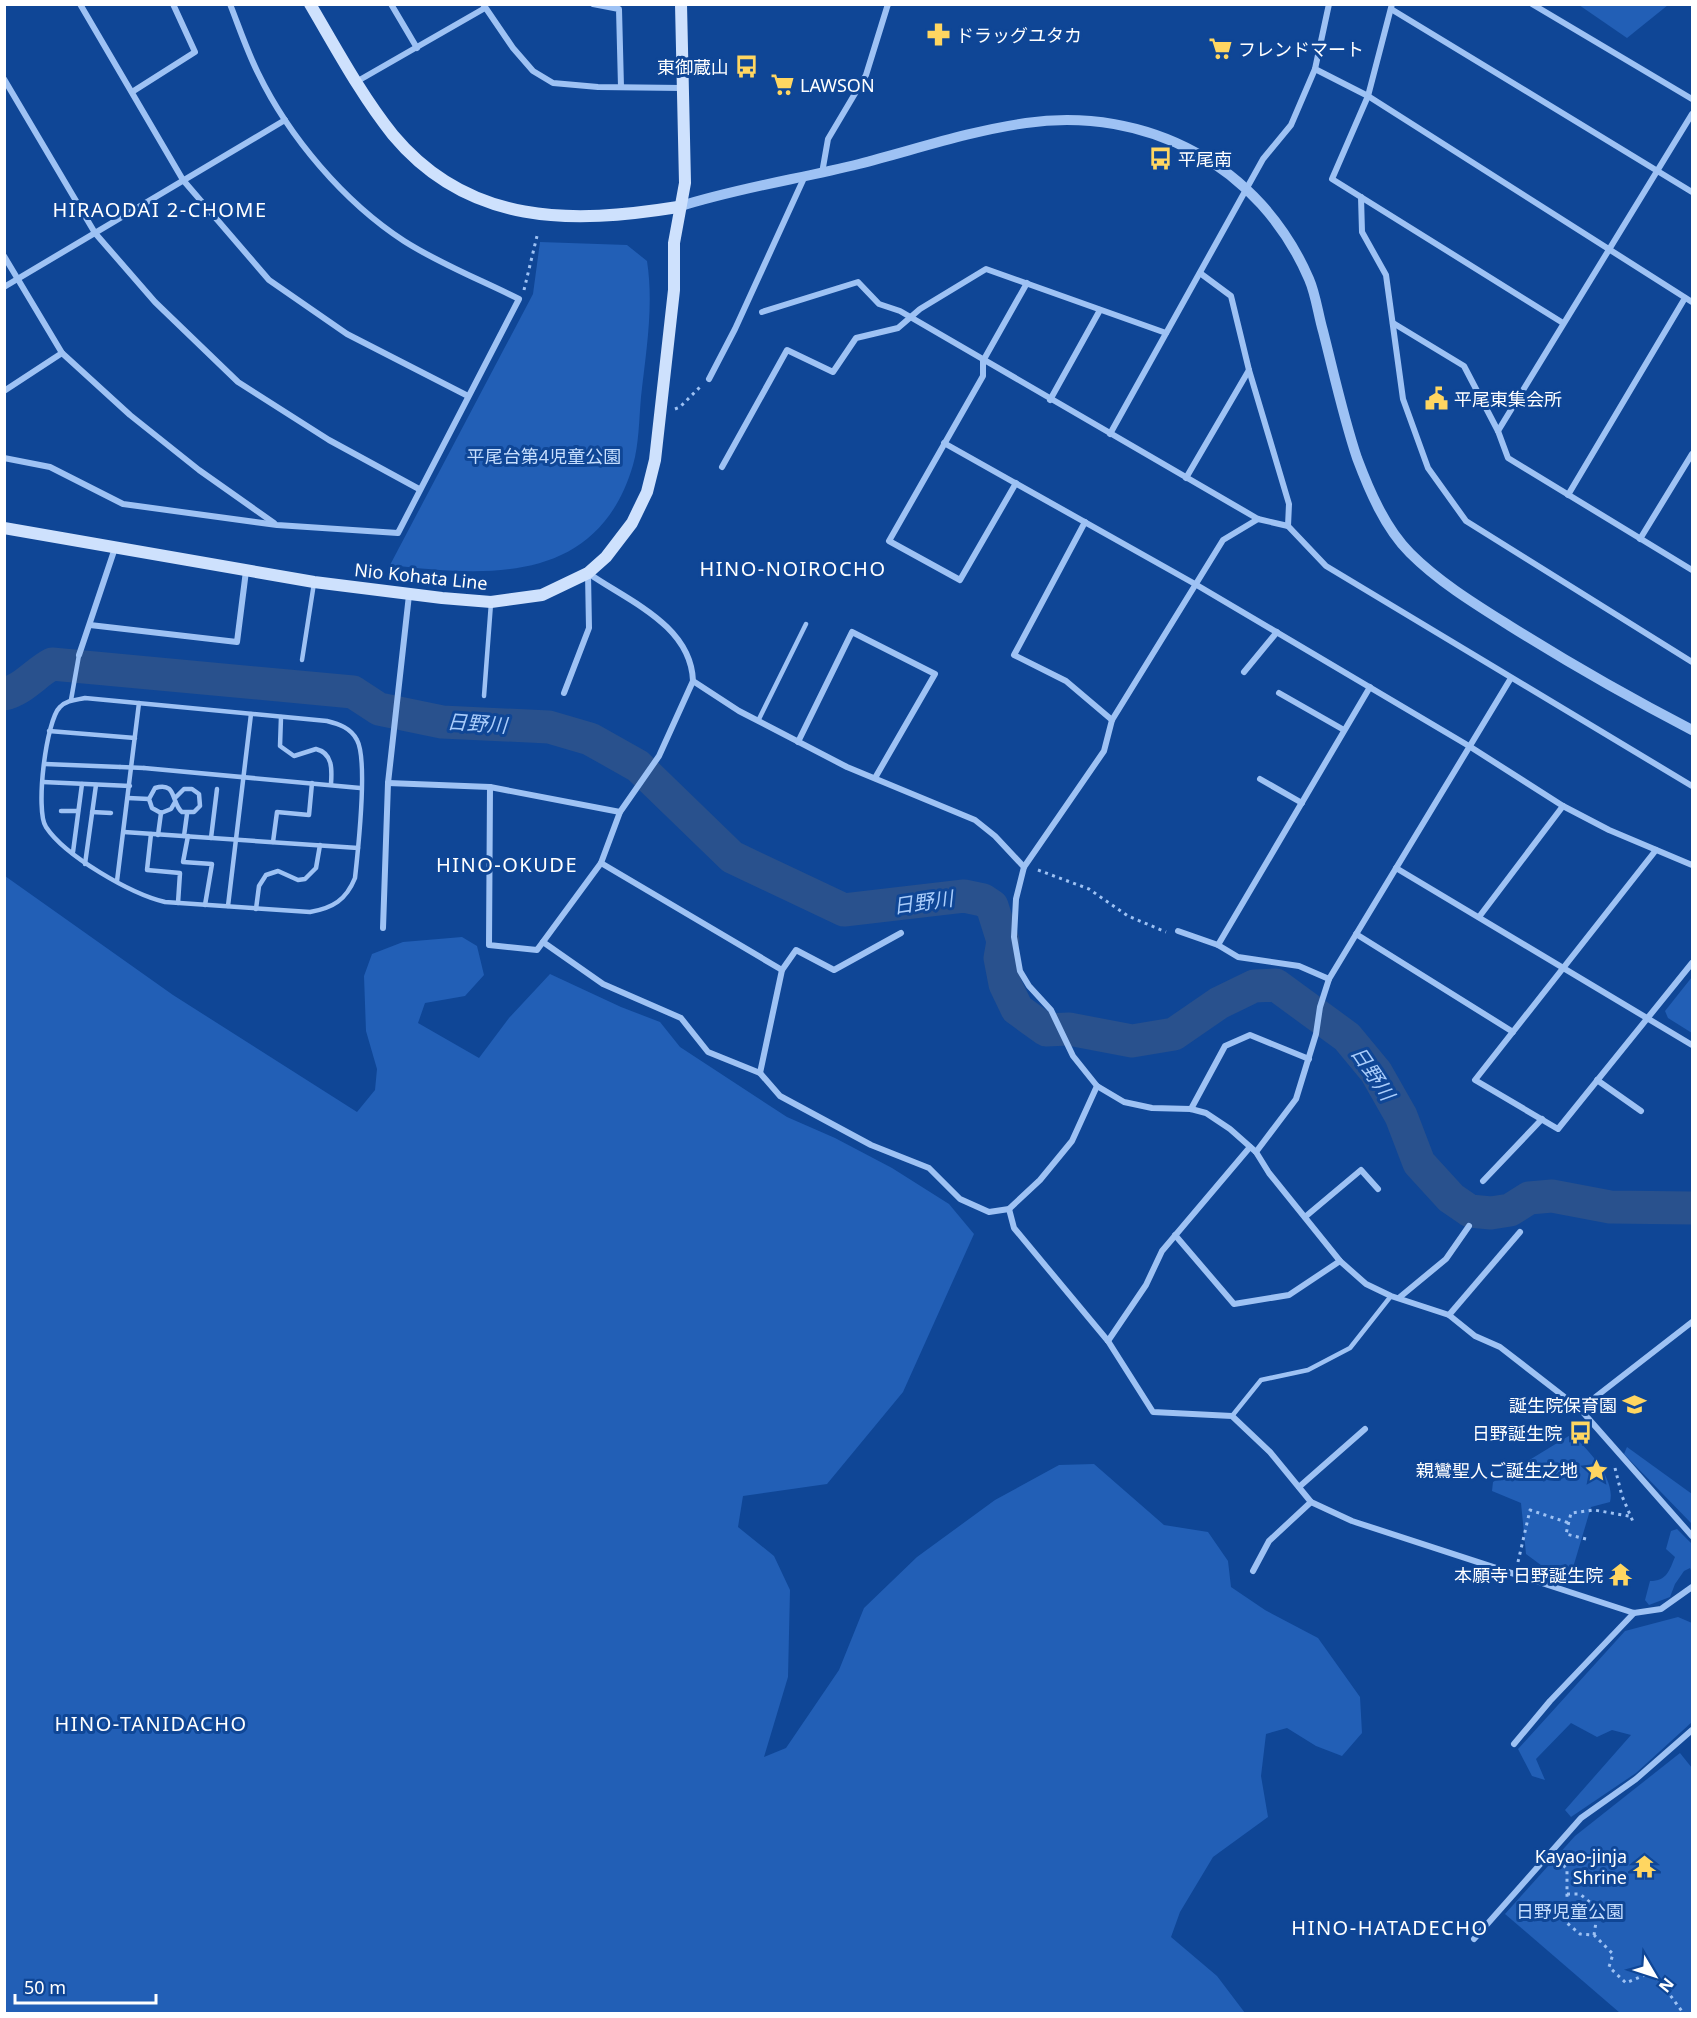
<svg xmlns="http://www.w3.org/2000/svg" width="1697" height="2018" font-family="'Noto Sans','Noto Sans JP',sans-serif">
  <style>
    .green { fill: #225fb6 }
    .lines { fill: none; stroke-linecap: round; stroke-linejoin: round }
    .river { stroke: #29518d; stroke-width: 33 }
    .path { stroke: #9ec2f4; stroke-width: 3; stroke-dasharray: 3 4.5; stroke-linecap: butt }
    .service { stroke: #9ec2f4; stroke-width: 4.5 }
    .minor { stroke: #9ec2f4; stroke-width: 6 }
    .tertiary { stroke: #9ec2f4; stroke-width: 10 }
    .secondary { stroke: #cee1fd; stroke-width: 12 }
    .service-bridge { stroke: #9ec2f4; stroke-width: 4.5 }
    .labels { text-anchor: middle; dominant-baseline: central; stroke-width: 6; stroke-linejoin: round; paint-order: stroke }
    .poi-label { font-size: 18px; fill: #fff; stroke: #0f4696; text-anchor: end }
    .park-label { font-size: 18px; fill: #c6defe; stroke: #0f4696 }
    .street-label { font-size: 18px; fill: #fff; stroke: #0f4696 }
    .neighbourhood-label { font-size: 20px; letter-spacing: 1.5px; fill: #fff; stroke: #0f4696 }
    .water-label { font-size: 20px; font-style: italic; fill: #aacdfb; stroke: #0f4696 }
  </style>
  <rect width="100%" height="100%" fill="#0f4696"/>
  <!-- green -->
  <g class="green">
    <path d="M1579,5h89l-41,33z"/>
    <path d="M540,242l87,3 20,16c7,45 -1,91 -6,136 -2,22 -2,47 -8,68 -35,119 -143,112 -243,100l143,-271z"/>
    <path d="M5,876l168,119 184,117 18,-22 2,-21 -11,-38 -2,-55 8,-22 31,-12 59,-5 15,9 7,29 -19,21 -40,7 -7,20 61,35 30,-40 41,-44 71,33 39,15 20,25 107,70 48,21 57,30 57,36 25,30 -71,158 -76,92 -84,12 -5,31 36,29 16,34 -2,87 -24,80 22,-9 53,-78 25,-62 53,-51 78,-57 64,-35 35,-1 70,61 44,7 20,29 3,26 34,23 53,28 42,59 2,36 -20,23 -26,-10 -29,-18 -21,6 -5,42 7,41 -55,40 -33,55 -9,25 46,39 28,37h-1240z"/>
    <path d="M1692,977v56l-24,-15 -3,-7z"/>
    <path d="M1572,1434c15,15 44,44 38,68l-19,5 -19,64h-23l-23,-17 -5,-51 -29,-12 1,-9z"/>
    <path d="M1627,1447l65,47v30l-68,-70z"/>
    <path d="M1677,1529l15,15v29l-2,-5 -6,3 -9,13 -5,13 -21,8 -4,-5 5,-19c17,0 19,-10 25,-24l-9,-8 5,-18z"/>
    <path d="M1678,1617l14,6v99l-56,51 -65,44 -6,-7 66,-75 -19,-5 -15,7 -26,-14 -35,36 9,21 -13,-4 -14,-27 107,-118z"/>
    <path d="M1680,1753l12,15v245h-72l-115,-99 70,-78z"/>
  </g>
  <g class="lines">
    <!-- river -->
    <path class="river" d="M4,694c20,-5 31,-21 48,-30l301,28 26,17 63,13 107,5 41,12 48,27 94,91 112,53 120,-14 19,4 9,6 11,35 -3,17 5,26 12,25 29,21 23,-1 63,12 42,-7 45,-31 35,-17 22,-1 71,52 29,35 25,44 18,47 32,35 19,13 21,2 19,-3 19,-12 23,-2 58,11 82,1"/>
    <!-- path -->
    <g class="path">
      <path d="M524,290l13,-54"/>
      <path d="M675,409l5,-2 21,-21"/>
      <path d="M1038,870l51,19 39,27 38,16"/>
      <path d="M1615,1468l7,28 12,28"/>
      <path d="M1586,1539l-20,-5 5,-21 23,-3 35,6"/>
      <path d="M1518,1562l12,-52 39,13"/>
      <path d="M1558,1860l9,9v54l13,11 14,1 19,19 -4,13 17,16 21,-9 12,6 25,34"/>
      <path d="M1567,1894h13l18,15 -4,26"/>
    </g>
    <!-- service -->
    <g class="service">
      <path d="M302,660l12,-77"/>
      <path d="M484,696l7,-93"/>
      <path d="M85,698l242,23c12,3 24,7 30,19 11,20 1,111 -2,138 -9,22 -22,30 -45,34l-145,-10c-34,-8 -100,-46 -119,-75 -11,-16 0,-107 14,-120 7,-7 16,-7 25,-9z"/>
      <path d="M71,700l8,-45"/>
      <path d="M281,717l-1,29 14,10 22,-7c17,4 16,21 15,35"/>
      <path d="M758,721l48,-97"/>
      <path d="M49,731l86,7"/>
      <path d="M45,764l75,3"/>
      <path d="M144,768l216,20"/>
      <path d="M43,782l87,4"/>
      <path d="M128,798l21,1"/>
      <path d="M175,802l-4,7 -10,4 -9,-5 -3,-9 6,-11c22,-7 16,15 27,24h12l6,-6 -1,-12 -7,-5h-8l-9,9"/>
      <path d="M61,811h17"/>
      <path d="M92,812l19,1"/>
      <path d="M124,832l234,16"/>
      <path d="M151,834l-4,36 33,3 -2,30"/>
      <path d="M158,835l3,-22"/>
      <path d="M184,836l3,-22"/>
      <path d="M188,836l-5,26 29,2 -7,41"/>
      <path d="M211,838l6,-49"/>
      <path d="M273,842l4,-30 32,3 3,-32"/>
      <path d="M73,852l9,-68"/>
      <path d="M85,864l11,-79"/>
      <path d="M117,881l22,-178"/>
      <path d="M228,906l23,-192"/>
      <path d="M256,909l3,-23 7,-11 12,-4 20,9 7,-1 11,-11 4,-23"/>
      <path d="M1232,1416l29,-36 47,-10 42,-22 41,-52"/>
    </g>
    <!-- minor -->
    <g class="minor">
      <path d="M80,4l103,176 86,100 78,54 121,62"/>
      <path d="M391,4l26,44"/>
      <path d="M483,4l30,44 20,23 20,12 45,4 84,1"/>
      <path d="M593,4l26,5 2,78"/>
      <path d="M1392,4l-24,92 -36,83 231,144"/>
      <path d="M1532,4l160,95"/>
      <path d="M1391,9l301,183"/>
      <path d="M1315,69l14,-65"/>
      <path d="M4,79l91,154 60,69 83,80 91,58 90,49"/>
      <path d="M356,82l129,-74"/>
      <path d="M132,92l63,-40 -22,-48"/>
      <path d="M822,173l6,-34 38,-64 22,-71"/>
      <path d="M1361,197l1,35 24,43 17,124 25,69 38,53 226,141"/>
      <path d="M4,256l58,97 68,62 69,55 75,53"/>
      <path d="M1200,273l31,23 18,74 40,134 -1,22"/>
      <path d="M4,287l281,-167"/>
      <path d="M762,312l96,-30 21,22 21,7 358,208 30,7 38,40 366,220"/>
      <path d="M1393,323l71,43 34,65 10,27 184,112"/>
      <path d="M709,379l26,-50 69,-151"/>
      <path d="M4,391l58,-38"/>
      <path d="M1050,400l50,-90"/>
      <path d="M1498,431l194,-317"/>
      <path d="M1110,434l153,-275 28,-34 24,-56 53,27 324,206"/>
      <path d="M944,443l251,141 274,162 94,60 46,24 83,35"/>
      <path d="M4,458l46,9 73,37 154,21 121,8 121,-234c-38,-19 -79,-35 -115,-58 -60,-39 -115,-104 -146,-168 -11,-22 -19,-46 -28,-69"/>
      <path d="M722,467l65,-117 46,22 23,-34 42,-10 22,-19 66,-40 180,64"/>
      <path d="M1186,478l63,-108"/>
      <path d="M1016,483l-56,97 -71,-39 94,-165v-15l44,-78"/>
      <path d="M1568,495l117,-197"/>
      <path d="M1085,522l-71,133 52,26 46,39"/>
      <path d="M1640,539l52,-85"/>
      <path d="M588,573c40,28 103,52 105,108l46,30 108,56 128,53 20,16 29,31 -8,32 -2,38 6,34 9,15 22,24 22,46 24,30 27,16 28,6 39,1 15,4 24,16 26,23 13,21 71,88 26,23 25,12 58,19 26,21 25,11 80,62 112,127"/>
      <path d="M90,625l147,17 9,-71"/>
      <path d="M79,655l36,-107"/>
      <path d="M1244,672l33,-40"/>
      <path d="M564,693l25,-65 -1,-54"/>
      <path d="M1279,693l65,37"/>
      <path d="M798,742l54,-110 83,42 -60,104"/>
      <path d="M1260,779l42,24"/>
      <path d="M388,783l102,4 130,25"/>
      <path d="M490,787l-1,158 48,5 64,-87 19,-51 39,-56 34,-75"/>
      <path d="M1656,850l-181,230 83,49 134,-166"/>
      <path d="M601,863l181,107"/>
      <path d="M1024,867l80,-116 8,-31 111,-180 35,-21"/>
      <path d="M1396,868l296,177"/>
      <path d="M1479,917l84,-111"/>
      <path d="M383,928l5,-145 21,-188"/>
      <path d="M1178,931l40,14 20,12 61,9 30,13"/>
      <path d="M1356,934l157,98"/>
      <path d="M543,942l60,42 78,34 27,34 52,21 20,23 91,49 58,23 31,31 29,13 20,-3 31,-29 32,-39 25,-55"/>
      <path d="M1218,945l152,-258"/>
      <path d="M760,1073l22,-103 14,-20 38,20 67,-37"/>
      <path d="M1597,1080l44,31"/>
      <path d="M1191,1109l34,-63 25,-11 59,24"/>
      <path d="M1256,1152l40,-53 20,-65 4,-27 9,-28 182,-301"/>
      <path d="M1483,1181l59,-62"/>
      <path d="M1009,1209l5,19 94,113 45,71 79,4 38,36 41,50 41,19 282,92 27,-4 31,-22"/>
      <path d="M1305,1217l56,-47 17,19"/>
      <path d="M1175,1235l59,69 55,-9 51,-34"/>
      <path d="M1400,1297l46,-38 23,-33"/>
      <path d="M1449,1315l71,-83"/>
      <path d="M1108,1341l38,-56 16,-34 88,-104"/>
      <path d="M1580,1409l112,-87"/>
      <path d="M1299,1487l66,-58"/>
      <path d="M1253,1571l16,-30 42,-39"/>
      <path d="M1514,1744l36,-43 84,-88"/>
      <path d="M1474,1939l107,-121 55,-39 56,-49"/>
    </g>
    <!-- tertiary -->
    <path class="tertiary" d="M678,207c59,-19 121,-28 181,-43 55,-14 110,-33 167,-41 121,-17 234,42 283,156 7,16 9,35 14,52 11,43 20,85 34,127 12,32 28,70 53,95 29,29 65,51 100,73 59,37 120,72 182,104"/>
    <!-- secondary -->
    <g class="secondary">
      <path d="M310,4c26,44 51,91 83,131 76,91 179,89 285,72"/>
      <path d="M4,528l310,54 128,16 49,4 51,-7 46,-22 18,-16 26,-34 15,-31 8,-32 19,-170v-47l11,-60 -4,-179"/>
    </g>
    <!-- service-bridge -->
    <path class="service-bridge" d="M120,767l24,1"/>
  </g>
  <!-- icons -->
  <defs>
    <symbol id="pharmacy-bare" viewBox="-9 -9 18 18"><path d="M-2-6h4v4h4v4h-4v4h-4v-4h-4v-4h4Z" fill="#ffd661" stroke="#0f4696" stroke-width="2.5" paint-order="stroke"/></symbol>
    <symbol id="supermarket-bare" viewBox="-9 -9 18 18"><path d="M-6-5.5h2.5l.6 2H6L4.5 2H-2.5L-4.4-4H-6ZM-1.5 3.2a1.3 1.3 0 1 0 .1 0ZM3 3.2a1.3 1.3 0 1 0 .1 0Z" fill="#ffd661" stroke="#0f4696" stroke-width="2.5" paint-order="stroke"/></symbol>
    <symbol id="bus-bare" viewBox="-9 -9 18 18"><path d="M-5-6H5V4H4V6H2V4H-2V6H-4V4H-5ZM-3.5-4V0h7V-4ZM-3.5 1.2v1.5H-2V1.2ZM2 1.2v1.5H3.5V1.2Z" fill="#ffd661" stroke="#0f4696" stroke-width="2.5" paint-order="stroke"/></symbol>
    <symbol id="civic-bare" viewBox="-9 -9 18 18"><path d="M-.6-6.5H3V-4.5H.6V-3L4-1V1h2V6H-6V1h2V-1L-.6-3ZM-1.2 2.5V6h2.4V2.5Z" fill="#ffd661" stroke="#0f4696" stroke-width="2.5" paint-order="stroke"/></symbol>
    <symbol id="school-bare" viewBox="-9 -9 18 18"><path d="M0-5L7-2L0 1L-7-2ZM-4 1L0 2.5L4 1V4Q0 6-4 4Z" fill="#ffd661" stroke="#0f4696" stroke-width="2.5" paint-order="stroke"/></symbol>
    <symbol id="sight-bare" viewBox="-9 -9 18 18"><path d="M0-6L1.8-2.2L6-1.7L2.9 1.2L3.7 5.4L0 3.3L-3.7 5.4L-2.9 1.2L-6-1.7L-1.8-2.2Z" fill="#ffd661" stroke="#0f4696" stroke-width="2.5" paint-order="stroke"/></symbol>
    <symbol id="temple-bare" viewBox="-9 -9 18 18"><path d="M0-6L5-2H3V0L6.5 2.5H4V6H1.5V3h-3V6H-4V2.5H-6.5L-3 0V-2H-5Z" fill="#ffd661" stroke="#0f4696" stroke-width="2.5" paint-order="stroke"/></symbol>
  </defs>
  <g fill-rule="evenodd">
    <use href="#pharmacy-bare" x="922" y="18" width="33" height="33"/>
    <use href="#supermarket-bare" x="1204" y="32" width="33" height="33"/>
    <use href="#bus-bare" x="730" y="50" width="33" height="33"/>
    <use href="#supermarket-bare" x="766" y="68" width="33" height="33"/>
    <use href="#bus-bare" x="1144" y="142" width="33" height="33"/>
    <use href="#civic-bare" x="1420" y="382" width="33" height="33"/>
    <use href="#school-bare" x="1618" y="1388" width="33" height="33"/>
    <use href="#bus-bare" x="1564" y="1416" width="33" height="33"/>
    <use href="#sight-bare" x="1580" y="1454" width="33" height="33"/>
    <use href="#temple-bare" x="1604" y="1558" width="33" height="33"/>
    <use href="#temple-bare" x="1628" y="1850" width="33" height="33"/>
  </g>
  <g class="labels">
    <!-- poi labels -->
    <g class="poi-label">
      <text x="956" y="35" text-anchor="start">ドラッグユタカ</text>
      <text x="1238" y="49" text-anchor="start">フレンドマート</text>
      <text x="729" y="67">東御蔵山</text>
      <text x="800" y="85" text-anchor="start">LAWSON</text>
      <text x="1178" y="159" text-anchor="start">平尾南</text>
      <text x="1454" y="399" text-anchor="start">平尾東集会所</text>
      <text x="1617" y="1405">誕生院保育園</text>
      <text x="1562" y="1433">日野誕生院</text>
      <text x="1578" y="1470">親鸞聖人ご誕生之地</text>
      <text x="1603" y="1575">本願寺 日野誕生院</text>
      <text x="1627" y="1856">Kayao-jinja<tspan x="1627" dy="21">Shrine</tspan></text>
    </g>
    <!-- park labels -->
    <g class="park-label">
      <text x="544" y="456">平尾台第4児童公園</text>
      <text x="1570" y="1911">日野児童公園</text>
    </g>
    <!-- street labels -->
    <g class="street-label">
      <text transform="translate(421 576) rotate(6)">Nio Kohata Line</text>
    </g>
    <!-- neighbourhood labels -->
    <g class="neighbourhood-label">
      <text x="160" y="209">HIRAODAI 2-CHOME</text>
      <text x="793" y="568">HINO-NOIROCHO</text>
      <text x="507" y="864">HINO-OKUDE</text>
      <text x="151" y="1723">HINO-TANIDACHO</text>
      <text x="1390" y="1927">HINO-HATADECHO</text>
    </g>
    <!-- water labels -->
    <g class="water-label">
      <text transform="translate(477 723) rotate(4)">日野川</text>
      <text transform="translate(923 902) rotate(-8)">日野川</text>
      <text transform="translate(1373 1073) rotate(56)">日野川</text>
    </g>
  </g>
  <!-- border -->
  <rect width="1697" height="2018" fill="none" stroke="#ffffff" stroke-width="12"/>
  <!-- north arrow -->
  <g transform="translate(1655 1976) rotate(129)" stroke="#0f4696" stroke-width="4.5" paint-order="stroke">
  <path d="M0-4.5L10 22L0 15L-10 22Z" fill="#ffffff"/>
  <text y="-9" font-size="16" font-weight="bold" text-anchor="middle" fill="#ffffff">N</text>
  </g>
  <!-- scale -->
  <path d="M15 1994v9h141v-9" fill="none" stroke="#ffffff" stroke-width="3"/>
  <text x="24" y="1994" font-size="18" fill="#ffffff" stroke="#0f4696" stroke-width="4.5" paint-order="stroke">50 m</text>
</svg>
